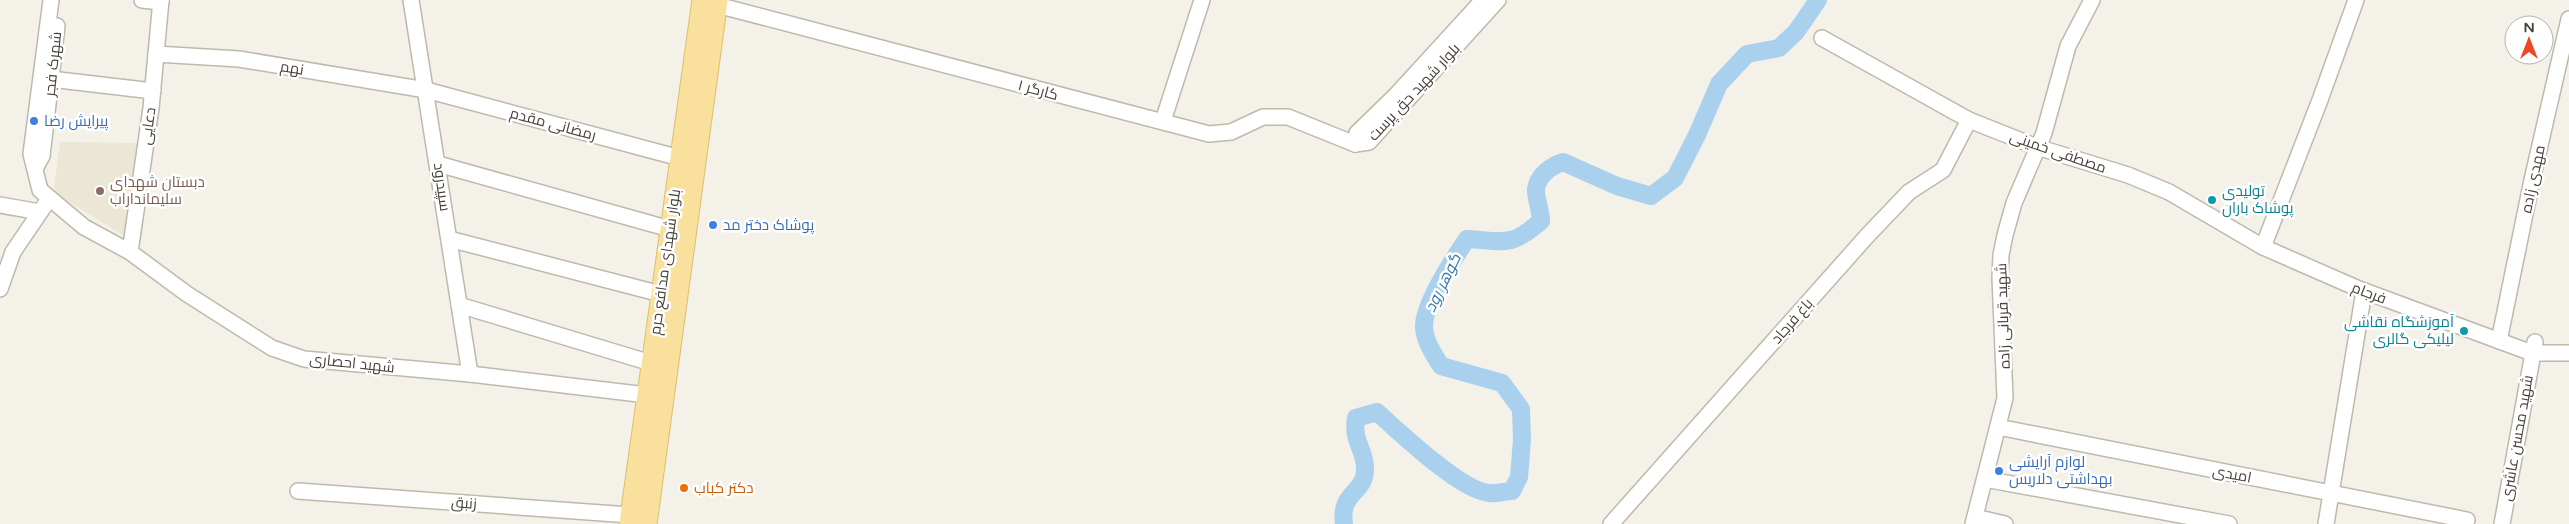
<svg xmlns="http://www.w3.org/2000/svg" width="2569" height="524" font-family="'Varela Round',Cairo,sans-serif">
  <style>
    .education { fill: #ece6d4 }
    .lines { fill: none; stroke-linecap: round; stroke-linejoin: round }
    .river { stroke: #a9d0ed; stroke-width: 18 }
    .minor-casing { stroke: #bfb9ac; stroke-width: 18 }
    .major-casing { stroke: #debe6d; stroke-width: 21 }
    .minor { stroke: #fff; stroke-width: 15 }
    .major { stroke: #f9e09d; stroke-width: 19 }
    .shop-dot { fill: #3f7fe0; stroke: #fff; stroke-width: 2 }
    .education-dot { fill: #8d6e63; stroke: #fff; stroke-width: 2 }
    .culture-dot { fill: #0f9aa8; stroke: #fff; stroke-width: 2 }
    .food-dot { fill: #e8710a; stroke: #fff; stroke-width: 2 }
    .labels { text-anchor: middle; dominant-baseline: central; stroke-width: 5; stroke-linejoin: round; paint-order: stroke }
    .street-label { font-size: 15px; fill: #474138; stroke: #fff }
    .shop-label { font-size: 15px; fill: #366cbe; stroke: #fff; text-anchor: start }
    .education-label { font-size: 15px; fill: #785e54; stroke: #fff; text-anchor: start }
    .culture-label { font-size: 15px; fill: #0d838f; stroke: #fff; text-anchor: start }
    .food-label { font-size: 15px; fill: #c56008; stroke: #fff; text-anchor: start }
    .water-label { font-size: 16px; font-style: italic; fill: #3679ae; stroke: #fff }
  </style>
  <rect width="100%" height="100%" fill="#f4f1e9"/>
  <!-- education -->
  <path class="education" d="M60,142l87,1 -15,98 -72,-45 -6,-9z"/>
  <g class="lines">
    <!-- river -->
    <path class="river" d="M1344,524c-5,-33 22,-30 21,-56 0,-19 -13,-26 -9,-50l21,-6c22,20 84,79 112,81 8,1 16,-2 23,-2l7,-14 3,-37 -1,-31 -19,-26 -61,-17c-7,-11 -17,-26 -17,-40 0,-22 30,-68 43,-87 38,2 43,9 74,-18 0,-10 -6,-25 -5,-32 2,-14 15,-23 27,-27l54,24 34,10 24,-18 22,-43 22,-51 28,-30 32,-6 17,-16 22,-32"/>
    <defs>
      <g id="minor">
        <path d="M51,0l-20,154 9,36 44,37 46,25 57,42 85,54 32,11 166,15 177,21"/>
        <path d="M142,0l19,2"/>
        <path d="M411,0l59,374"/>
        <path d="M717,5l492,129 22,-2 32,-15h25l67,27"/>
        <path d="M1822,38l147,82 68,27 91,28 41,17 94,55 96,42 173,64h37"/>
        <path d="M156,54l83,5 187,31 254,68"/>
        <path d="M42,78l111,13"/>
        <path d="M1163,121l39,-121"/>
        <path d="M1355,144l14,-2 129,-142"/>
        <path d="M1355,144l2,-11 39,-38 87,-95"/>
        <path d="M438,164l232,65"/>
        <path d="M36,167l6,-11 15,-130"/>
        <path d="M0,205l40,7"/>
        <path d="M449,239l212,55"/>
        <path d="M2263,247l57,-147 36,-100"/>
        <path d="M130,252l21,-144 10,-108"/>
        <path d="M0,289l13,-37 36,-53"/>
        <path d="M459,305l192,58"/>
        <path d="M2499,341l33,-161 37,-161"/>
        <path d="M1998,427l469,93"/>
        <path d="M1985,479l244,45"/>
        <path d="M298,491l332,24"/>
        <path d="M1975,517l30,7"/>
        <path d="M1611,524l256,-288 42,-44 34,-22 26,-50"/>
        <path d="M1973,524l32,-126 -5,-120 1,-23 4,-20 9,-32 30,-70 24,-87 24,-46"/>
        <path d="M2326,524l38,-233"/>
        <path d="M2502,524l33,-182"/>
      </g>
      <g id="major">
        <path d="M629,524l73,-524"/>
        <path d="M647,524l71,-524"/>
      </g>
    </defs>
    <!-- minor casing -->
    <use href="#minor" class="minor-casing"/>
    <!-- major casing -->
    <use href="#major" class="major-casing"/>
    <!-- minor -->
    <use href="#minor" class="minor"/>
    <!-- major -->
    <use href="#major" class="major"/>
  </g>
  <!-- markers -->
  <g class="shop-dot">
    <circle cx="34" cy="121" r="5"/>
    <circle cx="713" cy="225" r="5"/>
    <circle cx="1999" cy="471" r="5"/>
  </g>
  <circle class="education-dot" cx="100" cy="191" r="5"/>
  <g class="culture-dot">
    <circle cx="2212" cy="200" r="5"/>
    <circle cx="2464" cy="331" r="5"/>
  </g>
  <circle class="food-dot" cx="684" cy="488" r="5"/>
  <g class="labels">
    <!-- street labels -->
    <g class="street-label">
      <text transform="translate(53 64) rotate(-84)">شهرک فجر</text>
      <text transform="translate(292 68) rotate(9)">نهم</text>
      <text transform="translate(1038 90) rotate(15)">کارگر ۱</text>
      <text transform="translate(1414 92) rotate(-47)">بلوار شهید حق پرست</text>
      <text transform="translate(553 124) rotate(15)">رمضانی مقدم</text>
      <text transform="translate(148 126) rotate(-82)">دعایی</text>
      <text transform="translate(2058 152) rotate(19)">مصطفی خمینی</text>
      <text transform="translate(2533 179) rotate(-78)">مهدی زاده</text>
      <text transform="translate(442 187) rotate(82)">سپیدرود</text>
      <text transform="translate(665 262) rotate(-82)">بلوار شهدای مدافع حرم</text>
      <text transform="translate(2369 293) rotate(21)">فرجام</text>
      <text transform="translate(2003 316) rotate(-92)">شهید قربانی زاده</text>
      <text transform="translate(1792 321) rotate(-49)">باغ فرجاد</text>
      <text transform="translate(352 363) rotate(6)">شهید احصاری</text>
      <text transform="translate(2517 438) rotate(-80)">شهید محسن عاشری</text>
      <text transform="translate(2232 474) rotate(11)">امیدی</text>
      <text transform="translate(464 503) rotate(4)">زنبق</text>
    </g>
    <!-- shop labels -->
    <g class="shop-label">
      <text x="44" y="121">پیرایش رضا</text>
      <text x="723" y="225">پوشاک دختر مد</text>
      <text x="2009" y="462">لوازم آرایشی<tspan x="2009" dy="17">بهداشتی دلاریس</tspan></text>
    </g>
    <!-- education labels -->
    <g class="education-label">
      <text x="110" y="182">دبستان شهدای<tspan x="110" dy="17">سلیمانداراب</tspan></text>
    </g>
    <!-- culture labels -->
    <g class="culture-label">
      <text x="2222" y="191">تولیدی<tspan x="2222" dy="17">پوشاک باران</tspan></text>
      <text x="2454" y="322" text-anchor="end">آموزشگاه نقاشی<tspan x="2454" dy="17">لیلیکی گالری</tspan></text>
    </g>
    <!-- food labels -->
    <g class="food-label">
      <text x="694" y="488">دکتر کباب</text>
    </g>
    <!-- water labels -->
    <g class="water-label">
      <text transform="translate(1443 283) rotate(-64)">گوهر رود</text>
    </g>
  </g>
  <!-- north arrow -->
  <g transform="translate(2529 40)"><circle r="24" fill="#ffffff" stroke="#b5b3af"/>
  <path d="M0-4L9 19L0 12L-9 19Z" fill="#ef4725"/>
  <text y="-8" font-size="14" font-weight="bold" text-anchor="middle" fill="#474138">N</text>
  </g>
</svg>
